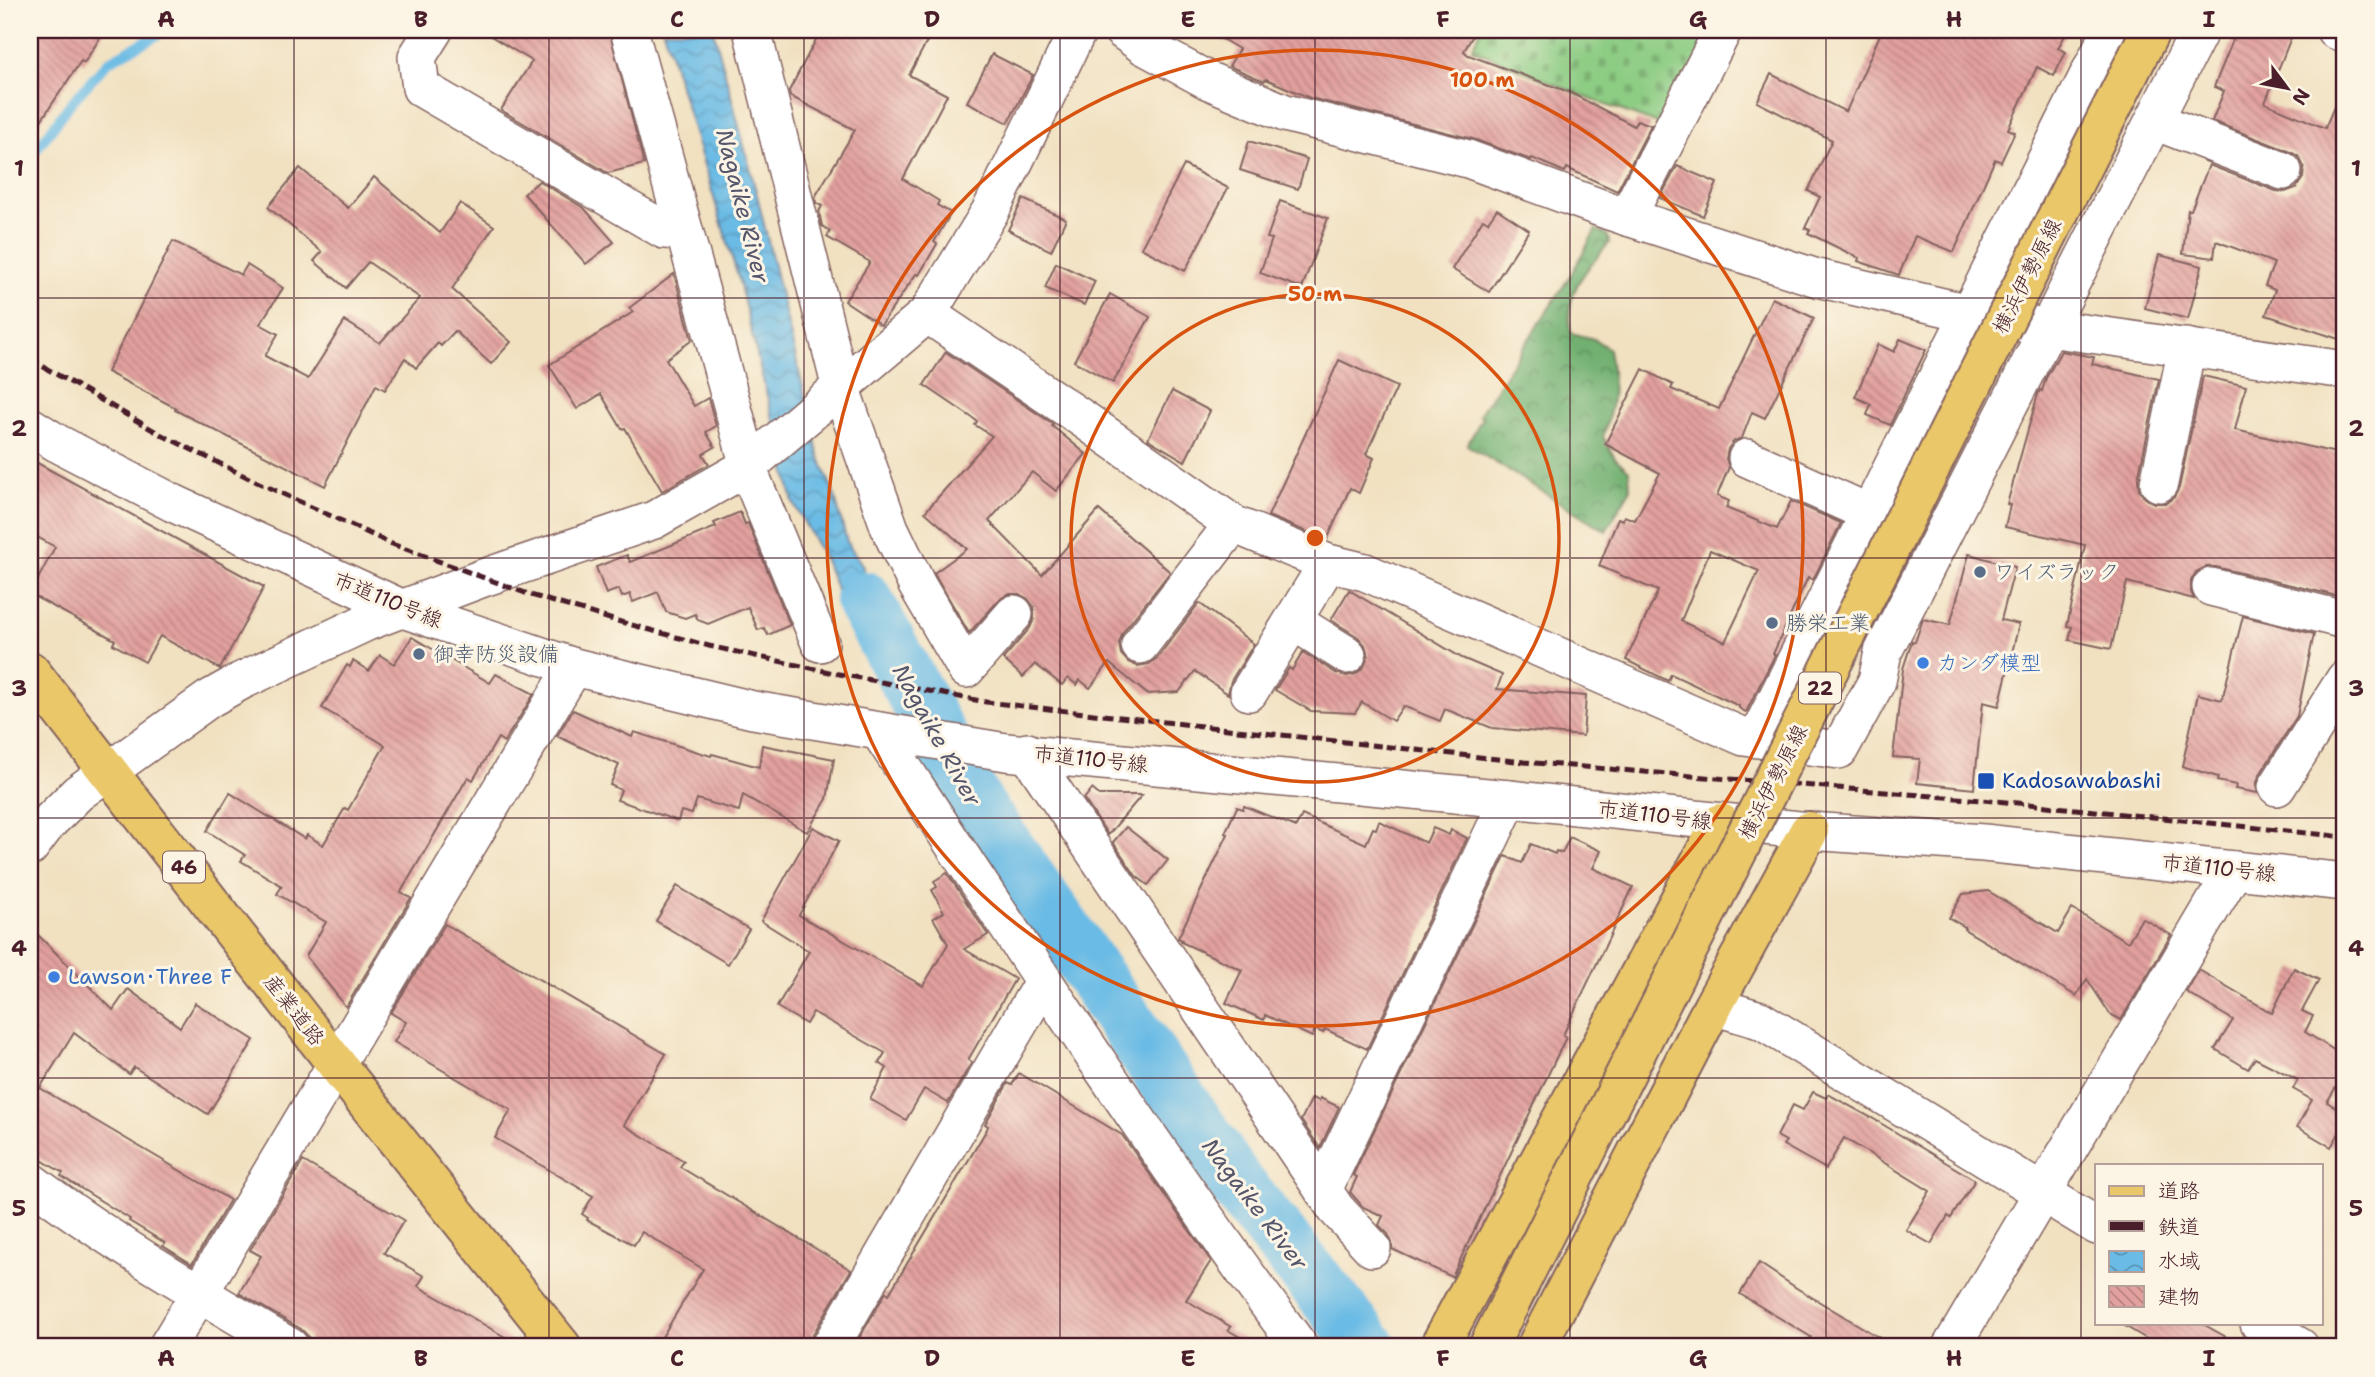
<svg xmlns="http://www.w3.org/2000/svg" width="2375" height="1377" font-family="'Shantell Sans','Klee One',sans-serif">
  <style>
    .forest { fill: url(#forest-crowns); stroke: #5e684e; stroke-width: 2 }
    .cemetery { fill: url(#cemetery-stones); stroke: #6b7657; stroke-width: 2 }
    .water { fill: url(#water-waves); stroke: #5a6d88; stroke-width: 2 }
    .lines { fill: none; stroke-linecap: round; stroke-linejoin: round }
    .stream { stroke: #6abbe5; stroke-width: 10 }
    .river { stroke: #6abbe5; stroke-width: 58 }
    .building { fill: url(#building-back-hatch); fill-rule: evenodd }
    .minor-casing { stroke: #846360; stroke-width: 40 }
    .major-casing { stroke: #846360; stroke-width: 42 }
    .minor { stroke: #fff; stroke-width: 37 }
    .major { stroke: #eac769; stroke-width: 38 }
    .rail { stroke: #4a1f2b; stroke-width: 5; stroke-dasharray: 10 5; stroke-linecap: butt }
    .major-bridge-casing { stroke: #846360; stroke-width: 42; stroke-linecap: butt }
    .major-bridge { stroke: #eac769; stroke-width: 38 }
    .grid { fill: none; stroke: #4a1f2b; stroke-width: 2; stroke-opacity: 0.55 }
    .ring { fill: none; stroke: #d8530f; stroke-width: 3.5 }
    .service-dot { fill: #5c6f8a; stroke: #fcf5e5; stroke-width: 2.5 }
    .shop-dot { fill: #3f7fe0; stroke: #fcf5e5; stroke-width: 2.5 }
    .transit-dot { fill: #1a4fb4; stroke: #fcf5e5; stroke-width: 2.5 }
    .labels { text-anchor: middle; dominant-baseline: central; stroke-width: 6; stroke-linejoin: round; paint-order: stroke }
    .shield { fill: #fcf5e5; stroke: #7f5f63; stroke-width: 2 }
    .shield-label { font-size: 19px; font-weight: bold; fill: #4a1f2b }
    .street-label { font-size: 21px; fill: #4a1f2b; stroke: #fcf5e5 }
    .service-label { font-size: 21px; fill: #4e5e75; stroke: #fcf5e5; text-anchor: start }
    .shop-label { font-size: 21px; fill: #366cbe; stroke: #fcf5e5; text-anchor: start }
    .transit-label { font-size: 21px; fill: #164399; stroke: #fcf5e5; text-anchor: start }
    .water-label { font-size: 23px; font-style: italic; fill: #55566c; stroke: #fcf5e5 }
    .centre { fill: #d8530f; stroke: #fcf5e5; stroke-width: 3.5 }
    .ring-label { font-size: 21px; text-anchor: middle; font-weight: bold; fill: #d8530f; stroke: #fcf5e5; stroke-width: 6; stroke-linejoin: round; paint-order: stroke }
    .neatline { fill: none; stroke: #4a1f2b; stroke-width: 2.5 }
    .grid-label { font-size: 23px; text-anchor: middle; font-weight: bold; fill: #4a1f2b }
  </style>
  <defs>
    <pattern id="forest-crowns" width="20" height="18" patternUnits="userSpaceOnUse" patternTransform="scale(1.75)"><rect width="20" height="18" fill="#71b071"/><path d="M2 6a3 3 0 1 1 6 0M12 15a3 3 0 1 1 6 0" fill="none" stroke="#5f8f5d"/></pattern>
    <pattern id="cemetery-stones" width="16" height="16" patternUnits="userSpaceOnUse" patternTransform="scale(1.75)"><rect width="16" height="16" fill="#8ccc83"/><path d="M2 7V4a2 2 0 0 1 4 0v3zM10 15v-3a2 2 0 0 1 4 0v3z" fill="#7aaf71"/></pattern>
    <pattern id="water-waves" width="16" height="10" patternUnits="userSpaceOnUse" patternTransform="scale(1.75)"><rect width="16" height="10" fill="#6abbe5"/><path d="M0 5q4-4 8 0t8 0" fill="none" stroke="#5997ba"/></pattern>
    <pattern id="building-back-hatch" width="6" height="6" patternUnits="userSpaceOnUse" patternTransform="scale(1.75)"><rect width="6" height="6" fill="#e2a09e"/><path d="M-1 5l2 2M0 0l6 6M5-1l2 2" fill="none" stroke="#b98281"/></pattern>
  </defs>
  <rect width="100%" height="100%" fill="#fcf5e5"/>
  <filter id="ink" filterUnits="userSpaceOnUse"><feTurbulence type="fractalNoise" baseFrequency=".0143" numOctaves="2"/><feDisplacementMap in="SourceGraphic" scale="14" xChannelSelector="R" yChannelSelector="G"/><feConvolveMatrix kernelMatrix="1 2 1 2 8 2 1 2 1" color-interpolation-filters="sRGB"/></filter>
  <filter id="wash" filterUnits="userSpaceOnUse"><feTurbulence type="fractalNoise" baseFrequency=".00686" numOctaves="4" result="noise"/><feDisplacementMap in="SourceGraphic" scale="28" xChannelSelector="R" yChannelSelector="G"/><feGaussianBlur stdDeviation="1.57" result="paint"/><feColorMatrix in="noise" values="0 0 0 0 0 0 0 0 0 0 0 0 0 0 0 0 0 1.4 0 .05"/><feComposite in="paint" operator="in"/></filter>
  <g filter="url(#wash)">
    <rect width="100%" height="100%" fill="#f1e1c1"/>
    <!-- forest -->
    <path class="forest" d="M1596,229l12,7 1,7c-24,28 -46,51 -38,90l23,6 15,10c6,35 5,55 -6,88l12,21 14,13 1,19 -24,41 -139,-86 15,-27 -3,-3 93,-142z"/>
    <!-- cemetery -->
    <path class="cemetery" d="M1481,30h232l-49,96 -74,-27 -118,-50z"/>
    <!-- water -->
    <path class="water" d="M663,30h49l4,9 41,156 62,260 16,42 12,45 15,23 7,22h8l44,86 -40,-6 -45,-78 -11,-29 -32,-58 -55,-225z"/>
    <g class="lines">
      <!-- stream -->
      <path class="stream" d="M30,158l40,-54 39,-43 58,-31"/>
      <!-- river -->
      <path class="river" d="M864,600l112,206 94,134 166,244 132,163"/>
    </g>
    <g id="blocks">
      <!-- building -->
      <g class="building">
        <path d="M30,30h75l-21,33 -3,-2 -51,76z"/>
        <path d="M481,30h128l35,134 -36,9 -107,-63 31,-49z"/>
        <path d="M821,30h112l-24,45 38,20 -44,84 36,22 -2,4 14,8 -17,29 3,2 -18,31 -3,-1 -35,51 -36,-24 25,-39 -43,-25 3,-6 -8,-5 -3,-14 3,-6 -6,-3 -1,-6 40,-67 -65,-34 -1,-5z"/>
        <path d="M1207,30h269l-12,21 4,4 101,37 65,34 3,-6 14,5 -34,66 -50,-23 -2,4 -33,-14 -1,2 -58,-21 -163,-41 -44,-19 -2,2 -35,-15 10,-17z"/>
        <path d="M1882,30h186l-10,18 8,4 -12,24 -17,-9 -29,62 7,3 -14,30 -6,-3 -41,93 -39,-16 -16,39 -41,-14 1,-3 -51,-25 2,-3 -5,-2 15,-31 -12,-6 24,-51 -75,-38 14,-28 75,38z"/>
        <path d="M2237,30h57l-29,73 60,25 20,-47v260l-79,-26 9,-25 -10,-4 9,-23 -58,-22 -2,17 -31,-4 5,-44h3l18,-45 67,26 9,1 11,-4 7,-10 1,-11 -5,-10 -8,-5 -79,-31 12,-30 -10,-4z"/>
        <path d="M992,54l41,21 -25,48 -41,-21z"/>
        <path d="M1249,141l58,18 -9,30 -58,-19z"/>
        <path d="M1184,165l44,23 -43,83 -44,-23z"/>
        <path d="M1677,166l40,17 -14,33 -43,-18z"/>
        <path d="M300,168l48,40 26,-31 66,56 20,-30 34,23 -42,63 59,53 -20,22 -36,-33 -14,15 -3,-3 -22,25 -11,-10 -20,32 -9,-5 -51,101 -150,-76 1,-2 -69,-36 66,-131 68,34 6,-10 36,23 -23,36 18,10 -13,22 43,23 37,-58 35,22 40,-45 -52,-36 -22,26 -32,-27 8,-9 -54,-45z"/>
        <path d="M539,181l45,27 30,34 -28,22 -62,-70z"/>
        <path d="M1023,199l43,20 -15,32 -43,-21z"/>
        <path d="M1280,201l48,17 -26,70 -42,-15 12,-34 -5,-1z"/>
        <path d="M1497,209l32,21 -40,62 -37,-23 31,-50 5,3z"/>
        <path d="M2159,255l43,11 -14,53 -43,-11z"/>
        <path d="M1056,263l39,18 -11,24 -39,-17z"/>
        <path d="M674,274l18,66 -26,19 28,47 14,-8 8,28 -10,6 9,15 -12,7 6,10 -47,27 -37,-63 -3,1 -21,-35 -24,15 -28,-44 84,-53 -4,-4z"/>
        <path d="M1110,294l40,23 -37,66 -39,-22z"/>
        <path d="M1772,298l42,20 -49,100 -13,-6 -10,26 -8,3 -6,8 -2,10 3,8 -12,29 12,5 -3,7 51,21 14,-28 50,22 -28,57 -5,-3 -35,77 2,1 -29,57 -7,-4v-2l-68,-32 -3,7 -42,-21 32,-69 -59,-25 19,-48 5,2 1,-4 11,4 25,-47 -55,-29 38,-75 30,16 -2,4 48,20zM1710,550l49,21 -34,71 -44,-21z"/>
        <path d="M1900,339l26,11 -36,75 -23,-10 4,-11 -16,-7 23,-53 16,8z"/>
        <path d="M2061,351l33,6 -2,7 67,15 -21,100 1,11 7,9 8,4h12l8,-6 5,-9 24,-112 43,10 -11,44 110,25v143l-129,-31h-10l-10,5 -5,9v11l3,7 -67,-17 -16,67 -42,-9 3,-13 -5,-1 18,-81 -80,-18 5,-22 -3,-1 31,-110 2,-4 2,1 4,-13z"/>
        <path d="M946,352l107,72 -1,2 34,28 -30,37 -24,-19 -43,49 53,54 57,-65 71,62 -47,60 -4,11 2,11 7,8 9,4 12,-2 8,-6 42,-55 55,41 -23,37 -3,13 -33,-23 -16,21 -32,2 -38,-31 -19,25 -10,-8 -3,5 -9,-7 -6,7 -27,-21 -12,13 -20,-18 27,-31 4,-9v-12l-6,-8 -9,-5h-11l-9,6 -30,33 -35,-60 33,-24 -42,-37 67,-76 -17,-11 2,-4 -53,-36z"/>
        <path d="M1339,360l58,27 -31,67 8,4 -15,35 -9,-5 -23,52 -59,-24z"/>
        <path d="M1172,391l38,20 -25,50 -37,-22z"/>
        <path d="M30,459l234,128 -44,82 -60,-33 -15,26 -32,-18 2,-4 -85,-46 25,-47 -25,-14z"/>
        <path d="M740,512l5,12 3,-1 42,102 -22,10 -4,-7 -6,2 -10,-23 -40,17 -10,-4 -3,-6 -10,4 -19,-6 -8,-20 -25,10 -3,-8 -8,3 -3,-8 -13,5 -10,-27 31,-12 3,7 86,-35 -2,-4z"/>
        <path d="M1969,554l46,13 -14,53 18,4 -20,82 -16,-4 -9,87 -57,-6 3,-24 -27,-2 10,-88 9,-28 3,1 8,-23 27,6z"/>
        <path d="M1349,590l113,68 40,17 -5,14 89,7 -3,40 -91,-8 -47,-19 -5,12 -37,-15 -10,15 -31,-19 -7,11 -44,-2 -36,-21 14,-22 3,2 11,-18 33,21 10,3 10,-2 8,-7 4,-12 -3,-10 -7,-8 -27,-17z"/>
        <path d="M2243,616l71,18 -17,82 -38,60 -3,10 2,7 -23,-4 1,-4 -19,-4 1,-4 -36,-11 16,-72 24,6z"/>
        <path d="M412,637l78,46 6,-9 38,20 -30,48 -6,-4 -25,42 -5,-3 -67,115 10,6 -65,109 -40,-51 20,-34 -49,-28 5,-8 -41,-25 4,-6 -38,-24 23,-38 75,46 2,-4 16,10 22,-37 3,2 37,-65 -63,-37 25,-43 3,2 3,-6 16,10 11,-16 14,9z"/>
        <path d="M573,710l59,27 2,-5 77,24 1,-2 47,13 3,-22 72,14 -7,40 -20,33 -64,-37 -4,16 -42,-12 -5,15 -11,-3 -3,10 -61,-21 4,-10 -11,-5 9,-20 -62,-29z"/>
        <path d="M1092,789l7,6h43l-34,40 -24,-36z"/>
        <path d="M1244,806l52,21 6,-12 64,29 7,-16 3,1 3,-8 47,22 7,-15 16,7 2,-5 16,8 -100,211 -42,-20 -2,4 -8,-4 -3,8 -47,-22 -1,5 -38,-17 16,-33 -61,-28 1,-2 -4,-2 50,-104 -3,-1 12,-26 6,2z"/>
        <path d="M813,827l26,14 -40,74 124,71 25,-42 -15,-26 11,-6 -12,-22 5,-3 -3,-6 13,-8 41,62 -24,14 51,30 -47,81 4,2 -24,41 -24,-14 -18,31 -36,-21 17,-31 -8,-5 6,-10 -72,-41 -7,12 -29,-17 32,-56 -48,-30z"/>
        <path d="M1126,827l42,33 -20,25 -12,-9 -23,-34z"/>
        <path d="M1570,837l31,14 -8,17 40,19 -70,148 3,2 -114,240 -60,-28v-6l-4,-9 -9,-9 4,-9 -20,-9 -13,-15 7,-15 -4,-2 152,-319 17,7 9,-19 24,10 1,-3 6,2z"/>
        <path d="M677,886l72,43 -21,35 -72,-43z"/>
        <path d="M1988,891l70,42 14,-24 56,33 14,-24 29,17 -50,85 -11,-6 -23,-35 -11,17 -112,-67 1,-2 -16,-9 14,-24z"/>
        <path d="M445,924l221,130 -42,71 60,36 -4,6 171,103 -39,66 -3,11h-153l47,-78 -61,-37 -8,13 -47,-25 1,-2 -6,-4 11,-18 -98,-58 16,-28 -117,-68 12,-20 -15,-9z"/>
        <path d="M30,927l83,83 15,-21 52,38 15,-24 59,37 -46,74 -74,-47 -5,7 -55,-41 -34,55 190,112 -38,64 -29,-18 2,-3 -36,-22 1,-2 -69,-43 2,-3 -33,-20z"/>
        <path d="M2294,968l25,12 -17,31 11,5 -8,16 40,25v15l-18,30 18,11v10l-14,24 -34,-20 15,-27 -19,-11 5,-9 -43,-22 -7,11 -33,-20 18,-29 -47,-28 13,-22 73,43z"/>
        <path d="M1019,1073l103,62 89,126 -25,39 45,27 -3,3 29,17h-403l32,-55 3,2 98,-165 1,-3 -3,-2 23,-41 4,2z"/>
        <path d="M1813,1092l13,6 2,-4 44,24 103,62 -24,38 -3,-2 -17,28 -25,-14 24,-39 -86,-53 -18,31 -43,-24 3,-4 -9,-5 16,-31 10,5z"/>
        <path d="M1312,1098l7,3 1,-3 19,9 -19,41 -19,-28z"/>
        <path d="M303,1161l101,59 -20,33 40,23 -6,10 104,61h-211l-2,-10 -8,-8 -62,-36 22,-37 -11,-6z"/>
        <path d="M1759,1263l39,26 97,58h-91l7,-10 -71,-43z"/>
        <path d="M2120,1323h81l43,24h-84z"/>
      </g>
    </g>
  </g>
  <g filter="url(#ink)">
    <use href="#blocks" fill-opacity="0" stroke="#846360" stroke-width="2"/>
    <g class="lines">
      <defs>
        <g id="minor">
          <path d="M434,30l-17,27 4,31 243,142 20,1"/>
          <path d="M629,30l116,422 2,15 73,176"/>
          <path d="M752,30l89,359 49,140 27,56 49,84 48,-55"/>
          <path d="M1122,30l22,16 63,34 78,33 183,46 141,52 208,67 152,35 79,15 297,42"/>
          <path d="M2335,30l10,4"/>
          <path d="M2155,121l128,50"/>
          <path d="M1627,217l96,-187"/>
          <path d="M927,314l156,105 150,105 95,39 37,9 379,165 95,13 38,-69 6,-29 7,-14 310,-608"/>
          <path d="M30,426l27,17 116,60 230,106 171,58 179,43 253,42 503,47 300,32 175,12 361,39"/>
          <path d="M1747,458l122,55"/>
          <path d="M2159,483l28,-136"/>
          <path d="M2211,587l134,33"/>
          <path d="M1293,621l54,34"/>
          <path d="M1140,645l93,-121"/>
          <path d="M1249,692l79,-129"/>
          <path d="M879,731c136,207 271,416 420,615"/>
          <path d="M1757,738l354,-708"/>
          <path d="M1027,752l309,457 36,39"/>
          <path d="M2277,787l68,-108"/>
          <path d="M30,847l18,-24 30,-30 131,-94 32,-18 126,-59 116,-44 171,-58 93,-53 180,-153 64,-104 87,-180"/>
          <path d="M1713,1006l47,14 337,206"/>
          <path d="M30,1181c82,62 172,114 260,166"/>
          <path d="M1323,1190l186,-391"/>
          <path d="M2259,1323l41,24"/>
          <path d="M167,1347l407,-680"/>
          <path d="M830,1347l213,-365"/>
          <path d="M1951,1347l283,-477"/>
        </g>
        <g id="major">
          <path d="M30,671l307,394 225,282"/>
          <path d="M1439,1347l282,-524"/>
          <path d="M1536,1347l177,-341 96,-175"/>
        </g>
      </defs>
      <!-- minor casing -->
      <use href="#minor" class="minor-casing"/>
      <!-- major casing -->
      <use href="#major" class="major-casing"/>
      <!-- minor -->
      <use href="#minor" class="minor"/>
      <!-- major -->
      <use href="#major" class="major"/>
      <!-- rail -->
      <path class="rail" d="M30,359l130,75 97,48 135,62 139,51 79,24 99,27 125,27 152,29 538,60 494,41 327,34"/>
      <defs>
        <path id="major-bridge" d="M1488,1347l663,-1317"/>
      </defs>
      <!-- major-bridge casing -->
      <use href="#major-bridge" class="major-bridge-casing"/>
      <!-- major-bridge -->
      <use href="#major-bridge" class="major-bridge"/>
    </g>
  </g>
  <!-- grid -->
  <path class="grid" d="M294,30v1317M549,30v1317M804,30v1317M1060,30v1317M1315,30v1317M1570,30v1317M1826,30v1317M2081,30v1317M30,298h2315M30,558h2315M30,818h2315M30,1078h2315"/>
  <!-- distance rings -->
  <g class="ring">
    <circle cx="1315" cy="538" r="244"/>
    <circle cx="1315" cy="538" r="488"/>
  </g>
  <!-- markers -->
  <g class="service-dot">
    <circle cx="1980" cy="572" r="7"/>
    <circle cx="1772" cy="623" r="7"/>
    <circle cx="419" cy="654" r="7"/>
  </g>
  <g class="shop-dot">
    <circle cx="1923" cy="663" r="7"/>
    <circle cx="54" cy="977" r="7"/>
  </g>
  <rect class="transit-dot" x="1977" y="772" width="18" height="18" rx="3.5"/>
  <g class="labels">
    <!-- shield labels -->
    <g class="shield">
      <rect x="1799" y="672.5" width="42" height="31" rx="5"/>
      <rect x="163" y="851.5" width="42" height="31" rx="5"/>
    </g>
    <g class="shield-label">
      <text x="1820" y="688">22</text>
      <text x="184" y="867">46</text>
    </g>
    <!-- street labels -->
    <g class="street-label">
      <text transform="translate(2027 276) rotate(-63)">横浜伊勢原線</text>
      <text transform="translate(388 600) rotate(22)">市道110号線</text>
      <text transform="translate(1091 759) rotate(6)">市道110号線</text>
      <text transform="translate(1773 782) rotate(-63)">横浜伊勢原線</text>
      <text transform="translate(1655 815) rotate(7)">市道110号線</text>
      <text transform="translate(2219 868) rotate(6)">市道110号線</text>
      <text transform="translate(294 1010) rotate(52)">産業道路</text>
    </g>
    <!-- service labels -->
    <g class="service-label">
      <text x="1994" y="572">ワイズラック</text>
      <text x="1786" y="623">勝栄工業</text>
      <text x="433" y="654">御幸防災設備</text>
    </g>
    <!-- shop labels -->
    <g class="shop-label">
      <text x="1937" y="663">カンダ模型</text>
      <text x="68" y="977">Lawson･Three F</text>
    </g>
    <!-- transit labels -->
    <g class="transit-label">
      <text x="2002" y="781">Kadosawabashi</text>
    </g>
    <!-- water labels -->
    <g class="water-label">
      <text transform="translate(743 206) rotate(76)">Nagaike River</text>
      <text transform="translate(937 735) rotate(61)">Nagaike River</text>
      <text transform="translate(1255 1204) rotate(53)">Nagaike River</text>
    </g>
  </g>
  <circle cx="1315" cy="538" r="10" class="centre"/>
  <g class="ring-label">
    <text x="1482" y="87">100 m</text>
    <text x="1315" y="301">50 m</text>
  </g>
  <!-- margin -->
  <rect width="2375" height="1377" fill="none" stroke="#fcf5e5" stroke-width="77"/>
  <!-- legend -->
  <rect x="2095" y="1164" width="228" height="161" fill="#fcf5e5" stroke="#b59f9b" stroke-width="2"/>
  <rect x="2109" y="1186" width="35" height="10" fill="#eac769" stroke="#b59f9b" stroke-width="2"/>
  <text x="2158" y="1198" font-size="21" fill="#4a1f2b">道路</text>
  <rect x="2109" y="1221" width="35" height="10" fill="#4a1f2b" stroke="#b59f9b" stroke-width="2"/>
  <text x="2158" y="1234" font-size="21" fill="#4a1f2b">鉄道</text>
  <rect x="2109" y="1251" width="35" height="21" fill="url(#water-waves)" stroke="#b59f9b" stroke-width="2"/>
  <text x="2158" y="1268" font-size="21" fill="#4a1f2b">水域</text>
  <rect x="2109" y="1286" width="35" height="21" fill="url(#building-back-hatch)" stroke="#b59f9b" stroke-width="2"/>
  <text x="2158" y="1304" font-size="21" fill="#4a1f2b">建物</text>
  <!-- north arrow -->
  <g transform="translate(2287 88) rotate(122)" stroke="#fcf5e5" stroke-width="5" paint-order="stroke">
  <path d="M0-5L12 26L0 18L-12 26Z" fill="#4a1f2b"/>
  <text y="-10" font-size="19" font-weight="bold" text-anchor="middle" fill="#4a1f2b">N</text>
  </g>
  <rect x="38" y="38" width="2298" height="1300" class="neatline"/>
  <g class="grid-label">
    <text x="166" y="27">A</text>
    <text x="421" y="27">B</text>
    <text x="677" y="27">C</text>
    <text x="932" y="27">D</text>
    <text x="1188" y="27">E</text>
    <text x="1443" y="27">F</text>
    <text x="1698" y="27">G</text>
    <text x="1954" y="27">H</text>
    <text x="2209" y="27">I</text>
    <text x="19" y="176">1</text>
    <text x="2356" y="176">1</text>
    <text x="19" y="436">2</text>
    <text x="2356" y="436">2</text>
    <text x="19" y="696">3</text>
    <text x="2356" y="696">3</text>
    <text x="19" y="956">4</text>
    <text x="2356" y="956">4</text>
    <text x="19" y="1216">5</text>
    <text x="2356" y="1216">5</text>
    <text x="166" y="1366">A</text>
    <text x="421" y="1366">B</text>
    <text x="677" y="1366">C</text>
    <text x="932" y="1366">D</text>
    <text x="1188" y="1366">E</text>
    <text x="1443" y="1366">F</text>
    <text x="1698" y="1366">G</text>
    <text x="1954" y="1366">H</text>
    <text x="2209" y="1366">I</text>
  </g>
</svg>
